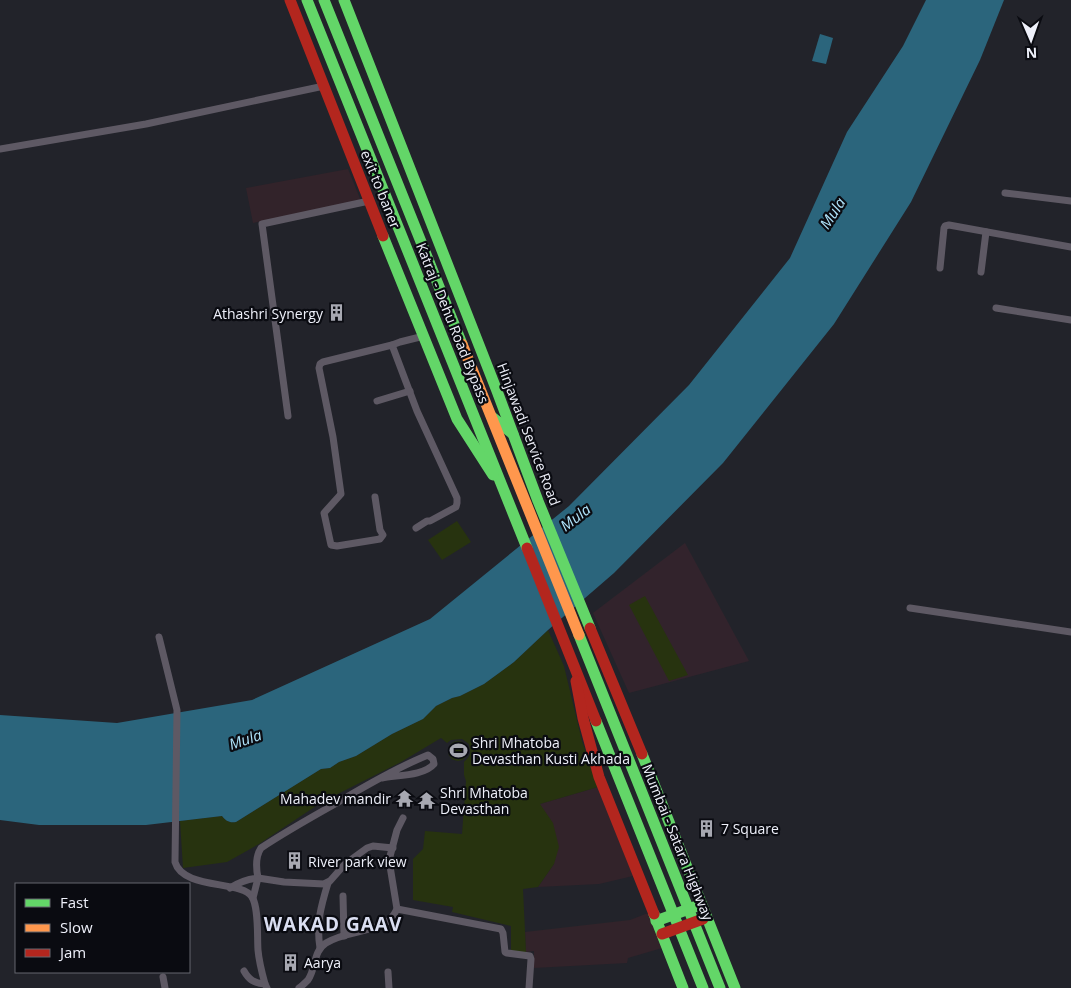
<svg xmlns="http://www.w3.org/2000/svg" width="1071" height="988" font-family="'Open Sans',sans-serif">
  <style>
    .commercial { fill: #32232a }
    .medical { fill: #32232c }
    .green { fill: #27330f }
    .water { fill: #2b657c }
    .lines { fill: none; stroke-linecap: round; stroke-linejoin: round }
    .street { stroke: #5e5964; stroke-width: 7 }
    .fast { stroke: #63d668; stroke-width: 11 }
    .slow { stroke: #ff974d; stroke-width: 11 }
    .jam { stroke: #b3261e; stroke-width: 11 }
    .labels { text-anchor: middle; dominant-baseline: central; stroke-width: 4.5; stroke-linejoin: round; paint-order: stroke }
    .street-label { font-size: 14px; fill: #eef0fa; stroke: #0a0b11 }
    .poi-label { font-size: 14px; fill: #eef0fa; stroke: #0a0b11; text-anchor: start }
    .water-label { font-size: 15px; font-style: italic; fill: #afe3fa; stroke: #0a0b11 }
    .district-label { font-size: 19px; font-weight: bold; letter-spacing: 1px; fill: #dadef1; stroke: #0a0b11 }
  </style>
  <rect width="100%" height="100%" fill="#22232a"/>
  <!-- commercial -->
  <g class="commercial">
    <path d="M348,169l13,32 -108,22 -7,-35z"/>
    <path d="M598,787l35,89 -34,8 -61,3 16,-23 -14,-60z"/>
    <path d="M648,913l14,35 -34,10 -1,5 -93,5v-17l-8,1 -1,-20 105,-12z"/>
  </g>
  <!-- medical -->
  <path class="medical" d="M685,543l64,118 -120,32 -36,-80z"/>
  <!-- green -->
  <g class="green">
    <path d="M457,521l14,21 -29,18 -14,-20z"/>
    <path d="M645,596l43,79 -19,6 -40,-76z"/>
    <path d="M548,630l16,36 18,75 16,46 -58,17 13,19 6,24 -5,17 -16,23 -15,2 3,63h-15v-26l-59,-14 1,-5 -40,-7v-41l10,-10 2,-18 37,3 4,-53 -2,-6v-13c7,-7 7,-8 5,-18l-7,-5 -11,1 -4,3 -6,-5 -40,24 -79,40 -63,42 -32,18 -44,6 -3,-47 42,-5c4,5 7,7 14,6l85,-53 9,-1 9,-6 17,-6 36,-22 31,-15 13,-13 16,-8 8,-2 24,-12 30,-22z"/>
    <circle cx="458" cy="751" r="10"/>
  </g>
  <!-- water -->
  <g class="water">
    <path d="M926,0h78l-24,60 -69,142 -77,122 -111,139 -109,110 -66,57 -34,32 -30,22 -24,12 -8,2 -16,8 -13,13 -31,15 -36,22 -17,6 -9,6 -9,1 -85,53c-7,1 -10,-1 -14,-6l-76,9h-107l-39,-5v-105l117,8 135,-23 178,-81 139,-113 120,-121 101,-127 57,-126 56,-86z"/>
    <path d="M820,34l13,4 -7,26 -14,-3z"/>
  </g>
  <g class="lines">
    <!-- street -->
    <g class="street">
      <path d="M0,149l146,-25 178,-38"/>
      <path d="M1005,193l66,8"/>
      <path d="M940,268l4,-40 1,-2 4,-1 122,22"/>
      <path d="M981,272l5,-40"/>
      <path d="M996,308l75,12"/>
      <path d="M392,345l25,66 40,87v5l-1,4 -26,14h-3l-11,7"/>
      <path d="M377,401l33,-10"/>
      <path d="M288,416l-26,-192 107,-23"/>
      <path d="M375,497l5,33 3,5 -3,4 -43,7 -6,-1 -7,-32 17,-19 -8,-57 -14,-69 1,-4 3,-2 69,-17 8,-3 24,-6"/>
      <path d="M910,608l161,24"/>
      <path d="M159,637l18,73 -2,152c8,28 67,18 77,35 7,11 5,40 6,53 1,12 4,23 7,34l2,4"/>
      <path d="M403,818l-6,12 -8,30 8,49 104,20 2,4 2,19 2,1 23,3 1,3 -2,29"/>
      <path d="M230,888c9,-6 17,-9 28,-10 -2,-10 -3,-21 3,-30 24,-16 49,-30 74,-44 30,-18 61,-36 93,-49l5,4 1,5c-10,12 -38,11 -52,14"/>
      <path d="M343,896l1,40"/>
      <path d="M253,898l5,-20 26,4 40,2 6,-3 15,-17 22,-16 6,-2 20,2"/>
      <path d="M320,948c-4,-25 1,-42 8,-65"/>
      <path d="M244,971c5,9 10,12 21,13"/>
      <path d="M388,972l1,16"/>
      <path d="M163,977l2,11"/>
      <path d="M299,988c3,-2 6,-5 9,-8 8,-11 5,-29 18,-37 17,-11 41,-10 59,-20 6,-3 9,-8 12,-14"/>
    </g>
    <!-- fast -->
    <g class="fast">
      <path d="M307,0l220,548"/>
      <path d="M324,0l138,344"/>
      <path d="M344,0l153,391 41,110 52,127"/>
      <path d="M383,236l74,183 36,56"/>
      <path d="M492,417l21,17"/>
      <path d="M579,635l141,353"/>
      <path d="M596,721l107,267"/>
      <path d="M642,754l93,234"/>
      <path d="M654,914l29,74"/>
      <path d="M656,921l41,-15"/>
    </g>
    <!-- slow -->
    <path class="slow" d="M462,344l117,291"/>
    <!-- jam -->
    <g class="jam">
      <path d="M290,0l93,236"/>
      <path d="M527,548l69,173"/>
      <path d="M590,628l52,126"/>
      <path d="M576,681l7,37 16,59 55,137"/>
      <path d="M662,934l41,-15"/>
    </g>
  </g>
  <!-- icons -->
  <defs>
    <symbol id="building-bare" viewBox="-9 -9 18 18"><path d="M-4-6H4V6H1V3H-1V6H-4ZM-2.5-4.3h1.7v1.8h-1.7ZM.8-4.3h1.7v1.8H.8ZM-2.5-1h1.7V.8h-1.7ZM.8-1h1.7V.8H.8Z" fill="#a7a8b1" stroke="#0a0b11" stroke-width="2.5" paint-order="stroke"/></symbol>
    <symbol id="stadium-bare" viewBox="-9 -9 18 18"><path d="M0-5a6.5 5 0 1 0 0 10a6.5 5 0 1 0 0-10ZM-3.5-1.8h7v3.6h-7Z" fill="#a7a8b1" stroke="#0a0b11" stroke-width="2.5" paint-order="stroke"/></symbol>
    <symbol id="temple-bare" viewBox="-9 -9 18 18"><path d="M0-6L5-2H3V0L6.5 2.5H4V6H1.5V3h-3V6H-4V2.5H-6.5L-3 0V-2H-5Z" fill="#a7a8b1" stroke="#0a0b11" stroke-width="2.5" paint-order="stroke"/></symbol>
  </defs>
  <g fill-rule="evenodd">
    <use href="#building-bare" x="324" y="300" width="25" height="25"/>
    <use href="#stadium-bare" x="446" y="738" width="25" height="25"/>
    <use href="#temple-bare" x="392" y="786" width="25" height="25"/>
    <use href="#temple-bare" x="414" y="788" width="25" height="25"/>
    <use href="#building-bare" x="694" y="816" width="25" height="25"/>
    <use href="#building-bare" x="282" y="848" width="25" height="25"/>
    <use href="#building-bare" x="278" y="950" width="25" height="25"/>
  </g>
  <g class="labels">
    <!-- street labels -->
    <g class="street-label">
      <text transform="translate(381 189) rotate(68)">exit to baner</text>
      <text transform="translate(453 323) rotate(68)">Katraj - Dehu Road Bypass</text>
      <text transform="translate(529 434) rotate(69)">Hinjawadi Service Road</text>
      <text transform="translate(678 842) rotate(68)">Mumbai - Satara Highway</text>
    </g>
    <!-- poi labels -->
    <g class="poi-label">
      <text x="323" y="313" text-anchor="end">Athashri Synergy</text>
      <text x="472" y="742">Shri Mhatoba<tspan x="472" dy="16">Devasthan Kusti Akhada</tspan></text>
      <text x="440" y="792">Shri Mhatoba<tspan x="440" dy="16">Devasthan</tspan></text>
      <text x="391" y="798" text-anchor="end">Mahadev mandir</text>
      <text x="721" y="828">7 Square</text>
      <text x="308" y="861">River park view</text>
      <text x="304" y="962">Aarya</text>
    </g>
    <!-- water labels -->
    <g class="water-label">
      <text transform="translate(832 213) rotate(-57)">Mula</text>
      <text transform="translate(575 517) rotate(-38)">Mula</text>
      <text transform="translate(245 739) rotate(-19)">Mula</text>
    </g>
    <!-- district labels -->
    <g class="district-label">
      <text x="333" y="924">WAKAD GAAV</text>
    </g>
  </g>
  <!-- legend -->
  <rect x="15" y="883" width="175" height="90" fill="#0a0b11" stroke="#65676e"/>
  <rect x="25" y="899" width="25" height="8" fill="#63d668" stroke="#65676e"/>
  <text x="60" y="908" font-size="15" fill="#eef0fa">Fast</text>
  <rect x="25" y="924" width="25" height="8" fill="#ff974d" stroke="#65676e"/>
  <text x="60" y="933" font-size="15" fill="#eef0fa">Slow</text>
  <rect x="25" y="949" width="25" height="8" fill="#b3261e" stroke="#65676e"/>
  <text x="60" y="958" font-size="15" fill="#eef0fa">Jam</text>
  <!-- north arrow -->
  <g transform="translate(1031 40) rotate(178)" stroke="#0a0b11" stroke-width="4" paint-order="stroke">
  <path d="M0-4L9 19L0 12L-9 19Z" fill="#eef0fa"/>
  <text y="-8" font-size="14" font-weight="bold" text-anchor="middle" fill="#eef0fa">N</text>
  </g>
</svg>
